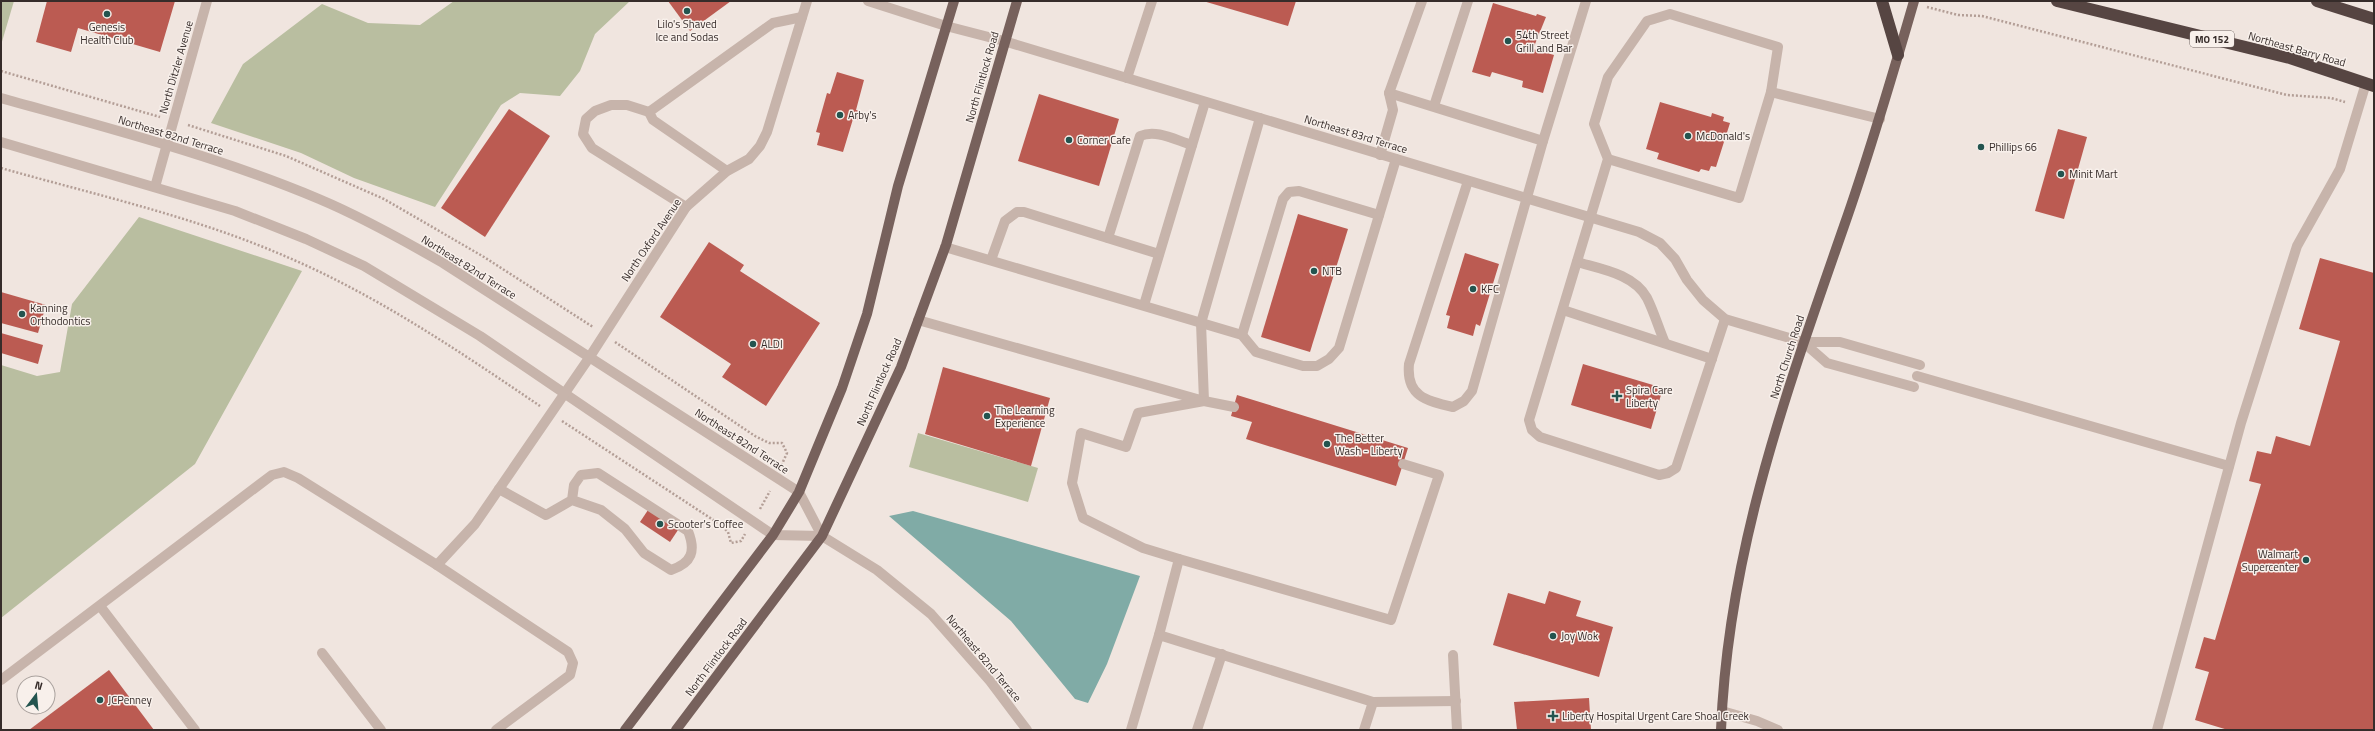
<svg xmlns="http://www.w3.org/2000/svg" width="2375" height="731" font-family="'Titillium Web',sans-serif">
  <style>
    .green { fill: #b9bea0 }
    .water { fill: #80aba6 }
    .building { fill: #bb5b52 }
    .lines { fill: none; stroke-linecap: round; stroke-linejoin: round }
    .path { stroke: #b39e96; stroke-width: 2.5; stroke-dasharray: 2 2; stroke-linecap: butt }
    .minor { stroke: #c7b4ab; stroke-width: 10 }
    .major { stroke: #77615c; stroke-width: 10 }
    .highway { stroke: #564542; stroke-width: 12 }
    .poi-dot { fill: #23544f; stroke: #f8f0eb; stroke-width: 1.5 }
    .labels { text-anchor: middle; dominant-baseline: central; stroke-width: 3; stroke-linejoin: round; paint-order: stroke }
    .shield { fill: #f8f0eb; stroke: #706764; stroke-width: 1 }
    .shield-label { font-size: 10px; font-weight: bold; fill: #362c2a }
    .poi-label { font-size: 11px; fill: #362c2a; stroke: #f8f0eb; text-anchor: start }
    .street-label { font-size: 11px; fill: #362c2a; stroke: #f8f0eb }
  </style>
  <rect width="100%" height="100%" fill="#f0e5df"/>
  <!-- green -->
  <g class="green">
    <path d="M1,1h13l-13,44z"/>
    <path d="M454,1h176l-35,33 -15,37 -20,25 -40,-3 -19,12 -66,102 -81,-29 -53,-25 -90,-30 32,-59 79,-60 46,19 52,2z"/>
    <path d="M139,217l163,54 -107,193 -194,154v-253l36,11 23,-4 12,-68z"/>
    <path d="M918,433l120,35 -10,34 -119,-35z"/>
  </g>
  <!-- water -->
  <path class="water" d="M913,511l227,65 -33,88 -19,39 -13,-4 -64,-78 -122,-105z"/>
  <!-- building -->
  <g class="building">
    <path d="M47,1h128l-15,51 -82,-24 -7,24 -35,-10z"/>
    <path d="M668,1h63l-41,30z"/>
    <path d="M1203,1h93l-8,25z"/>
    <path d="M1493,3l43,13 1,-2 9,3 -13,32 21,6 -11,38 -21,-6 1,-6 -31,-9 -2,5 -18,-5z"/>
    <path d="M837,72l27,8 -8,30 4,1 -2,9 -5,-1 -10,33 -26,-7 3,-12 -4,-1 11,-39 3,1z"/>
    <path d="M1039,94l80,25 -20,67 -81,-25z"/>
    <path d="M1660,102l51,15 1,-4 12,4 -1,4 7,2 -14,44 -5,-1 -2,5 -8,-2 -2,3 -42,-13 2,-6 -13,-4z"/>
    <path d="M509,109l41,27 -65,101 -44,-29z"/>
    <path d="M2058,129l29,8 -23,82 -29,-8z"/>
    <path d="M1298,214l50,15 -38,123 -49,-15z"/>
    <path d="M709,242l35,23 -4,6 80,52 -54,83 -44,-29 9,-13 -71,-47z"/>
    <path d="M1465,253l34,11 -19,62 -4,-2 -3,12 -26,-8 3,-12 -4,-1z"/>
    <path d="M2320,258l54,15v457h-146l-33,-10 14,-48 -14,-4 9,-31 11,3 46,-156 -12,-3 8,-30 14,3 5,-18 34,10 30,-105 -41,-12z"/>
    <path d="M1,292l45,13 -8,28 -37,-10z"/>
    <path d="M1,333l42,12 -5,19 -37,-11z"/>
    <path d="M1583,364l80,24 -12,41 -80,-24z"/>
    <path d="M943,367l107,31 -19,68 -106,-32z"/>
    <path d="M1237,395l171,53 -12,38 -150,-47 6,-17 -21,-6z"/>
    <path d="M650,507l30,20 -10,15 -30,-20z"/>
    <path d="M1549,591l32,10 -5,15 37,11 -14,50 -106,-32 15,-52 37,11z"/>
    <path d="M109,670l45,60h-125z"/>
    <path d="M1589,698l2,32h-74l-3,-28z"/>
  </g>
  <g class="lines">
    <!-- path -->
    <g class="path">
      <path d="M1927,7l31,8 24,1 305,79 44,3 14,4"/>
      <path d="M1,71l159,46"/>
      <path d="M188,125l98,31 98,43 100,58 109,70"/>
      <path d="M1,168c95,27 195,49 286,89 89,38 172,94 253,149"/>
      <path d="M615,342l140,94 14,7h13l5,10 -5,11"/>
      <path d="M562,421l159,104 7,7 3,11 10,-2 4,-7"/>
      <path d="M760,509l10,-18"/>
    </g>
    <!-- minor -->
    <g class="minor">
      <path d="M868,1l78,25 58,15 635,191 21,11 15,16 12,21 16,20 22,19 78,23h37l80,23"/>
      <path d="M1127,78l25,-77"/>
      <path d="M1389,93l154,48 -71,250 -8,10 -11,6c-27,-6 -47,-11 -44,-43l59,-183"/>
      <path d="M1,98c107,30 216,58 318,101 43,18 84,41 124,64l356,229 23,44 55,34 54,44 59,67 37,49"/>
      <path d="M1434,106l34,-105"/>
      <path d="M649,112l-22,-7h-16l-16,6 -9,8 -3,15 9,14 94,59"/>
      <path d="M1543,141l43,-140"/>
      <path d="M1,142l234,69 71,28 58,27 116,70 293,199 49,1"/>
      <path d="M1380,155l13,-45 -4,-17 33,-92"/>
      <path d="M1608,159l131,39 32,-106"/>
      <path d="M727,171l-74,-51 -4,-8 124,-89 29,-6"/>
      <path d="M155,187l52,-186"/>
      <path d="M1108,238l32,-102c17,-7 35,4 52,9"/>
      <path d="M945,247l297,88 14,17 47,14h14l12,-7 10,-11 57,-189"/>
      <path d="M991,260l14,-39 12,-9h7l135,42"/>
      <path d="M1577,262c24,7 57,12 70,36 7,14 12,31 18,45"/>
      <path d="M1144,305l61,-203"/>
      <path d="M1563,310l149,49"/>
      <path d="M1725,319l-49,149 -8,5 -9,2 -119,-38 -8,-7 -3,-10 79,-261 -14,-35 14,-47 39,-56 23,-7 108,33 -7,45 109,27"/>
      <path d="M918,320l286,81 -3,-78 59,-205"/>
      <path d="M1242,335l41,-136 6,-7 10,-1 80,24"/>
      <path d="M1803,342l24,21 87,24"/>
      <path d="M1917,376l312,90"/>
      <path d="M499,489l47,26 26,-15 29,10 24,19 19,24 27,17c21,-7 25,-19 17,-39l-90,-58 -17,2 -7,10 -2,15"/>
      <path d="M1179,559l-36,-11 -60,-30 -11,-35 9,-50 45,14 12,-34 66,-12 30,6"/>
      <path d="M437,565l38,-41 114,-166 97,-151 41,-36 22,-12 11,-13 7,-14 40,-131"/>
      <path d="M100,606l95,124"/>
      <path d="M1159,635l20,-76 212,61 48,-145 -36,-11"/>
      <path d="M322,653l59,77"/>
      <path d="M1453,655l4,75"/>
      <path d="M1,680l271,-205 12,-3 14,6 139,87 131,87 5,11 -3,12 -74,55"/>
      <path d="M1722,711l35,10 21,9"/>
      <path d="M1131,730l28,-95 214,67 83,-1"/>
      <path d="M1197,730l25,-76"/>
      <path d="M1364,730l9,-28"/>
      <path d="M2157,730l84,-307 56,-177 43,-77 26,-86"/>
    </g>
    <!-- major -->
    <g class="major">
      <path d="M625,730l148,-195 26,-43 43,-104 25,-74 31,-128 56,-185"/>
      <path d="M676,730l146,-194 79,-169 45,-122 71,-244"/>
      <path d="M1721,730c7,-179 65,-337 123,-504 26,-74 48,-149 70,-225"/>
    </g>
    <!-- highway -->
    <g class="highway">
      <path d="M1882,1l16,54"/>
      <path d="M2057,1l233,57 84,28"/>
      <path d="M2317,1l57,18"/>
    </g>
  </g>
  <!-- markers -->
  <g class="poi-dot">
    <circle cx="687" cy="11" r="4"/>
    <circle cx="107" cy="14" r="4"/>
    <circle cx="1508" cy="41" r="4"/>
    <circle cx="840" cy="115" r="4"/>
    <circle cx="1688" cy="136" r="4"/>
    <circle cx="1069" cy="140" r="4"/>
    <circle cx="1981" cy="147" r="4"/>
    <circle cx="2061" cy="174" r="4"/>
    <circle cx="1314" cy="271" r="4"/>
    <circle cx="1473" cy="289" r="4"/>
    <circle cx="22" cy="314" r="4"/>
    <circle cx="753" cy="344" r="4"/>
    <path d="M1615 390h4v4h4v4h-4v4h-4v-4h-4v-4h4z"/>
    <circle cx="987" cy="416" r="4"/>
    <circle cx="1327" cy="444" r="4"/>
    <circle cx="660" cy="524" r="4"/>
    <circle cx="2306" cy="560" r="4"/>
    <circle cx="1553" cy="636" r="4"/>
    <circle cx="100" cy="700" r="4"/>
    <path d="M1551 710h4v4h4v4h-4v4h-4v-4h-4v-4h4z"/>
  </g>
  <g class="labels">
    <!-- shield labels -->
    <rect class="shield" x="2190" y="31" width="44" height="16" rx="3"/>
    <g class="shield-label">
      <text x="2212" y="39">MO 152</text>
    </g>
    <!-- poi labels -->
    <g class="poi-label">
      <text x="687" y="24" text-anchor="middle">Lilo's Shaved<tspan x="687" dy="13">Ice and Sodas</tspan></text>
      <text x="107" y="27" text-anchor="middle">Genesis<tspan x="107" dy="13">Health Club</tspan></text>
      <text x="1516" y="35">54th Street<tspan x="1516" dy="13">Grill and Bar</tspan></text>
      <text x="848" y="115">Arby's</text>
      <text x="1696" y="136">McDonald's</text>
      <text x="1077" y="140">Corner Cafe</text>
      <text x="1989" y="147">Phillips 66</text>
      <text x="2069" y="174">Minit Mart</text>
      <text x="1322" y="271">NTB</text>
      <text x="1481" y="289">KFC</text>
      <text x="30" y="308">Kanning<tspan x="30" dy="13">Orthodontics</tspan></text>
      <text x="761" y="344">ALDI</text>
      <text x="1626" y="390">Spira Care<tspan x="1626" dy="13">Liberty</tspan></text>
      <text x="995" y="410">The Learning<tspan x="995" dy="13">Experience</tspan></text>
      <text x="1335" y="438">The Better<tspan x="1335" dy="13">Wash - Liberty</tspan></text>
      <text x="668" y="524">Scooter's Coffee</text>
      <text x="2298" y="554" text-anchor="end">Walmart<tspan x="2298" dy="13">Supercenter</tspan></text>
      <text x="1561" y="636">Joy Wok</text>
      <text x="108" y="700">JCPenney</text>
      <text x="1562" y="716">Liberty Hospital Urgent Care Shoal Creek</text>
    </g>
    <!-- street labels -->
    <g class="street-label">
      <text transform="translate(2297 49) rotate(16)">Northeast Barry Road</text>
      <text transform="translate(176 67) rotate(-74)">North Ditzler Avenue</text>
      <text transform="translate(982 77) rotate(-74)">North Flintlock Road</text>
      <text transform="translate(1356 134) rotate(17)">Northeast 83rd Terrace</text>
      <text transform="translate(171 135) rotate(17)">Northeast 82nd Terrace</text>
      <text transform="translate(651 240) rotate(-56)">North Oxford Avenue</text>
      <text transform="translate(469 267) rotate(32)">Northeast 82nd Terrace</text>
      <text transform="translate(1787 357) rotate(-72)">North Church Road</text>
      <text transform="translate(879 382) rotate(-66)">North Flintlock Road</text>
      <text transform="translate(742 441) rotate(33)">Northeast 82nd Terrace</text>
      <text transform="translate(716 657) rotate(-53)">North Flintlock Road</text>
      <text transform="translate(984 658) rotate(50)">Northeast 82nd Terrace</text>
    </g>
  </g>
  <!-- border -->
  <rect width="2375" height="731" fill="none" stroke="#362c2a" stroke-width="4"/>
  <!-- north arrow -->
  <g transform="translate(36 695) rotate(16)"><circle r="19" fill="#f8f0eb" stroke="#aaa29e"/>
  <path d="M0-3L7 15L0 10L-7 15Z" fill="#23544f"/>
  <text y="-6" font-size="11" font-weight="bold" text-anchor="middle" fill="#362c2a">N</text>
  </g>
</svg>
